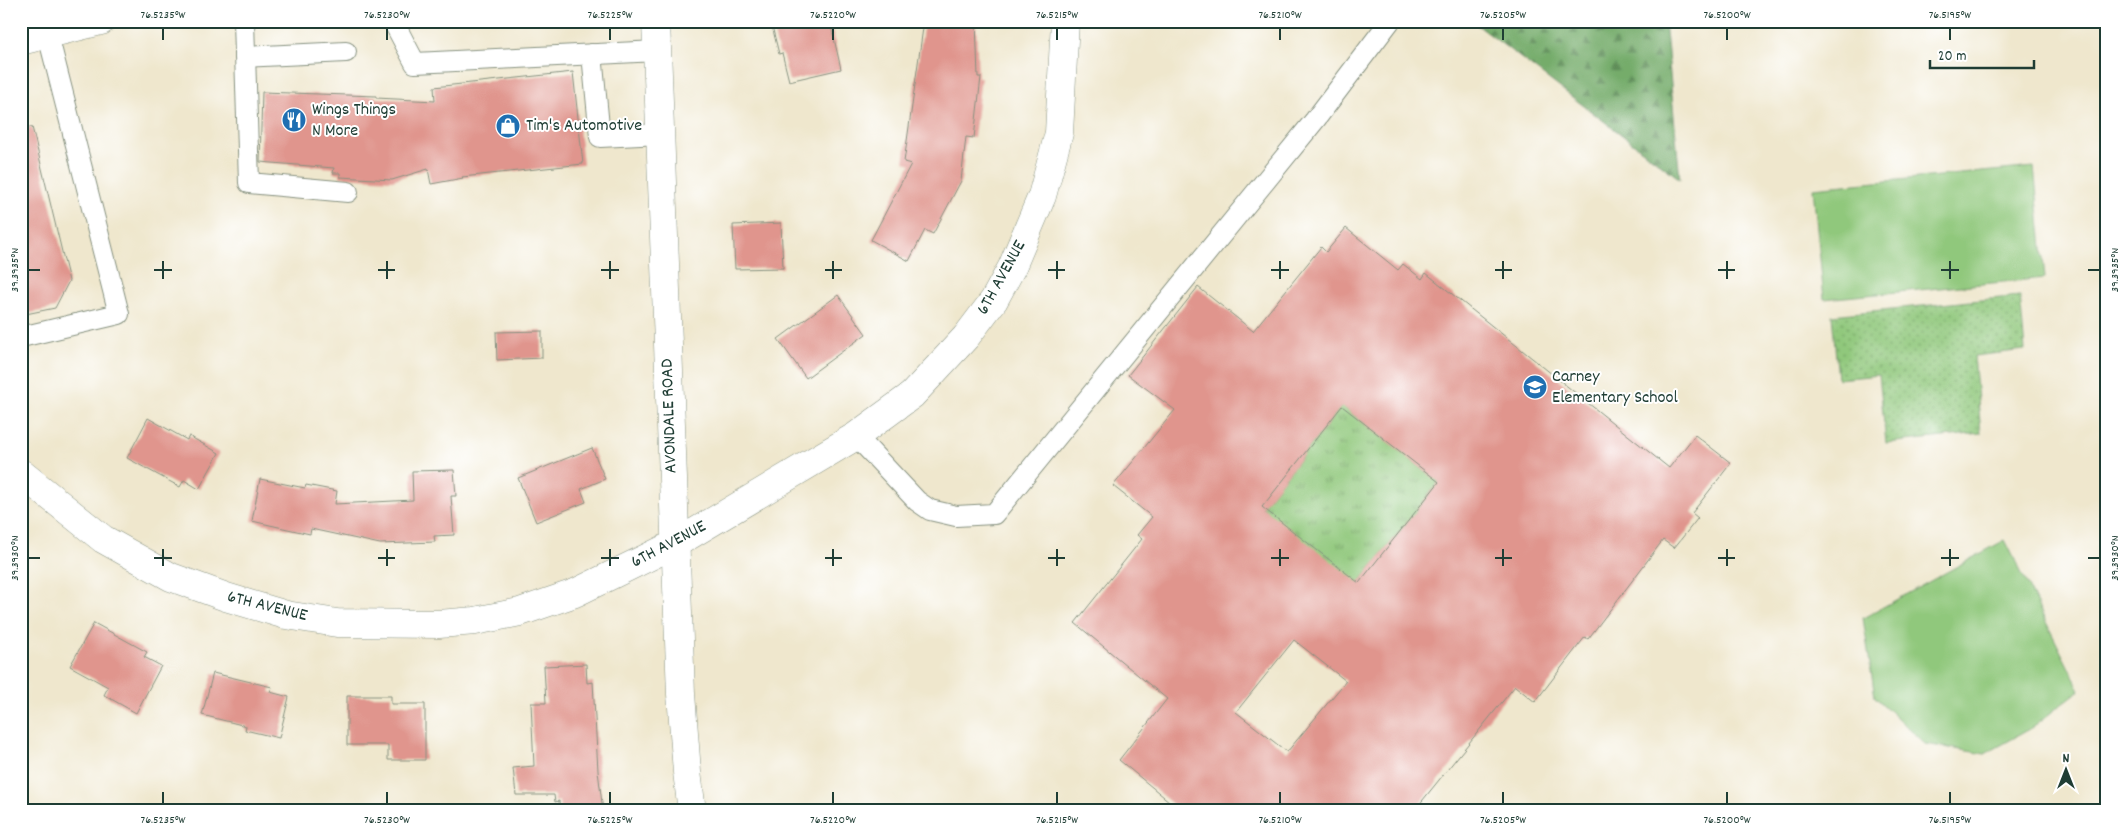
<svg xmlns="http://www.w3.org/2000/svg" width="2128" height="832" font-family="Dekko,sans-serif">
  <style>
    .grass { fill: url(#grass-tufts); stroke: #588258 }
    .forest { fill: url(#forest-firs); stroke: #4a7450 }
    .park { fill: url(#park-dots); stroke: #588258 }
    .garden { fill: #90c87b; stroke: #588258 }
    .building { fill: #e0958d; fill-rule: evenodd }
    .lines { fill: none; stroke-linecap: round; stroke-linejoin: round }
    .service-casing { stroke: #879280; stroke-width: 22 }
    .minor-casing { stroke: #879280; stroke-width: 29 }
    .tertiary-casing { stroke: #879280; stroke-width: 29 }
    .service { stroke: #fff; stroke-width: 20 }
    .minor { stroke: #fff; stroke-width: 28 }
    .tertiary { stroke: #fff; stroke-width: 28 }
    .ticks { fill: none; stroke: #1f3d34; stroke-width: 2 }
    .labels { text-anchor: middle; dominant-baseline: central; stroke-width: 4; stroke-linejoin: round; paint-order: stroke }
    .poi-label { font-size: 18px; fill: #1f3d34; stroke: #fff; text-anchor: start }
    .street-label { font-size: 18px; fill: #1f3d34; stroke: #fff }
    .neatline { fill: none; stroke: #1f3d34; stroke-width: 2 }
    .ticks-label { font-size: 12px; text-anchor: middle; fill: #1f3d34 }
  </style>
  <defs>
    <pattern id="grass-tufts" width="24" height="20" patternUnits="userSpaceOnUse" patternTransform="scale(1.25)"><rect width="24" height="20" fill="#90c87b"/><path d="M3 7l-1-3M5 7V3M7 7l1-3M15 17l-1-3M17 17v-4M19 17l1-3" fill="none" stroke="#75a466"/></pattern>
    <pattern id="forest-firs" width="22" height="20" patternUnits="userSpaceOnUse" patternTransform="scale(1.25)"><rect width="22" height="20" fill="#74ac6b"/><path d="M5 1l3.5 6h-7zM16 11l3.5 6h-7z" fill="#5f8d59"/></pattern>
    <pattern id="park-dots" width="8" height="8" patternUnits="userSpaceOnUse" patternTransform="scale(1.25)"><rect width="8" height="8" fill="#90c87b"/><path d="M2 2h.1M6 6h.1" fill="none" stroke="#75a466" stroke-width="1.8" stroke-linecap="round"/></pattern>
  </defs>
  <rect width="100%" height="100%" fill="#fff"/>
  <filter id="ink" filterUnits="userSpaceOnUse"><feTurbulence type="fractalNoise" baseFrequency=".02" numOctaves="2"/><feDisplacementMap in="SourceGraphic" scale="10" xChannelSelector="R" yChannelSelector="G"/><feConvolveMatrix kernelMatrix="1 2 1 2 8 2 1 2 1" color-interpolation-filters="sRGB"/></filter>
  <filter id="wash" filterUnits="userSpaceOnUse"><feTurbulence type="fractalNoise" baseFrequency=".0096" numOctaves="4" result="noise"/><feDisplacementMap in="SourceGraphic" scale="20" xChannelSelector="R" yChannelSelector="G"/><feGaussianBlur stdDeviation="1.12" result="paint"/><feColorMatrix in="noise" values="0 0 0 0 0 0 0 0 0 0 0 0 0 0 0 0 0 1.4 0 .05"/><feComposite in="paint" operator="in"/></filter>
  <g filter="url(#wash)">
    <rect width="100%" height="100%" fill="#efe7cd"/>
    <!-- grass -->
    <path class="grass" d="M1342,406l97,76 -84,106 -93,-81z"/>
    <!-- forest -->
    <path class="forest" d="M1472,21h193l15,158z"/>
    <!-- park -->
    <path class="park" d="M2020,296l5,54 -51,6 7,77 -95,10 -7,-68 -41,4 -6,-64z"/>
    <!-- garden -->
    <g class="garden">
      <path d="M2034,167l11,111 -221,21 -11,-111z"/>
      <path d="M2005,540l75,150 -50,39 -45,25 -60,-10 -50,-47 -12,-79z"/>
    </g>
    <g id="blocks">
      <!-- building -->
      <g class="building">
        <path d="M792,21h38l11,48 -52,12 -7,-28 -3,1 -7,-28z"/>
        <path d="M924,21h52l2,56h3l-7,61 -8,-1 -5,44 -28,53 -8,-4 -16,31 -38,-21 40,-76 -7,-2z"/>
        <path d="M573,72l10,92 -121,13 1,1 -32,6 -3,-15 -36,11 -52,-3v-4h-7l1,-5 -74,-6 2,-70 114,4v2l59,3 -1,-14z"/>
        <path d="M32,127l37,154 -14,27 -34,7v-187z"/>
        <path d="M781,223l2,45 -48,1 -2,-44z"/>
        <path d="M1346,228l52,42 5,-6 19,15 4,-6 243,195 26,-33 36,28 -39,50 6,5 -24,30 -11,-8 -75,99 -3,-2 -50,65 -20,-16 -101,125h-233l-62,-51 48,-61 -92,-76 67,-84 -5,-4 15,-18 -39,-31 62,-76 -47,-35 70,-88 55,44 68,-84 5,5zM1342,406l97,76 -80,101 -97,-76zM1294,640l52,41 -59,71 -51,-40z"/>
        <path d="M838,295l28,39 -60,44 -28,-39z"/>
        <path d="M542,331v27l-45,2 -1,-28z"/>
        <path d="M148,418l39,22 2,-4 30,17 -20,36 -15,-9 -4,7 -53,-29z"/>
        <path d="M592,448l13,31 -24,10 5,13 -50,20 -18,-44z"/>
        <path d="M454,470l2,26h-5l3,39 -20,1 1,6 -55,2 -69,-15 -1,5 -58,-13 8,-42 45,9 1,-3 31,6 -2,13 78,-4 -1,-29z"/>
        <path d="M94,623l53,29 -3,5 17,9 -25,47 -32,-18 4,-8 -38,-21z"/>
        <path d="M586,664l1,19 6,-1 5,89 5,40h-43l-1,-10 -4,1 -1,-7h-38l-3,-27 21,-2 -3,-63h15l-2,-37z"/>
        <path d="M213,673l59,14 -2,5 19,5 -10,41 -34,-8 1,-4 -44,-11z"/>
        <path d="M347,696h44v8h34v56h-37v-15h-41z"/>
      </g>
    </g>
  </g>
  <g filter="url(#ink)">
    <use href="#blocks" fill-opacity="0" stroke="#879280" stroke-width="1"/>
    <g class="lines">
      <defs>
        <g id="service">
          <path d="M244,21l5,162 99,9"/>
          <path d="M393,21l22,42 242,-12"/>
          <path d="M592,54l8,83 60,-3"/>
          <path d="M245,57l101,-5"/>
          <path d="M21,337l98,-23 -71,-279"/>
          <path d="M856,436l61,65 13,9 26,6 38,-2 321,-394 75,-99"/>
        </g>
        <g id="minor">
          <path d="M21,41l80,-20"/>
          <path d="M21,473l82,66 68,38 55,20 60,18 51,8 102,1 36,-3 45,-9 55,-19 100,-49 181,-108 56,-41 54,-58 28,-37 18,-33 30,-71 17,-63 6,-112"/>
        </g>
        <path id="tertiary" d="M656,21l25,673 6,78 5,39"/>
      </defs>
      <!-- service casing -->
      <use href="#service" class="service-casing"/>
      <!-- minor casing -->
      <use href="#minor" class="minor-casing"/>
      <!-- tertiary casing -->
      <use href="#tertiary" class="tertiary-casing"/>
      <!-- service -->
      <use href="#service" class="service"/>
      <!-- minor -->
      <use href="#minor" class="minor"/>
      <!-- tertiary -->
      <use href="#tertiary" class="tertiary"/>
    </g>
  </g>
  <!-- ticks -->
  <path class="ticks" d="M163,28v12M387,28v12M610,28v12M833,28v12M1057,28v12M1280,28v12M1503,28v12M1727,28v12M1950,28v12M163,261v18M387,261v18M610,261v18M833,261v18M1057,261v18M1280,261v18M1503,261v18M1727,261v18M1950,261v18M28,270h12M154,270h18M378,270h17M601,270h18M825,270h17M1048,270h17M1271,270h18M1495,270h17M1718,270h17M1941,270h18M2088,270h12M163,549v17M387,549v17M610,549v17M833,549v17M1057,549v17M1280,549v17M1503,549v17M1727,549v17M1950,549v17M28,558h12M154,558h18M378,558h17M601,558h18M825,558h17M1048,558h17M1271,558h18M1495,558h17M1718,558h17M1941,558h18M2088,558h12M163,792v12M387,792v12M610,792v12M833,792v12M1057,792v12M1280,792v12M1503,792v12M1727,792v12M1950,792v12"/>
  <!-- icons -->
  <defs>
    <symbol id="restaurant-disc" viewBox="-11 -11 22 22"><circle r="9.5" fill="#1f6fb2" stroke="#fff"/><path d="M-5-6h1v4h1v-4h1v4h1v-4h1v5L-1.5 .5V6h-2V.5L-5-1ZM5-6V6H3V1.5H1.5Q1.5-4 5-6Z" fill="#fff"/></symbol>
    <symbol id="shop-disc" viewBox="-11 -11 22 22"><circle r="9.5" fill="#1f6fb2" stroke="#fff"/><path d="M-5-2.5h2.3a2.7 3.5 0 0 1 5.4 0H5L5.5 6h-11ZM-1.5-2.5h3a1.5 2.3 0 0 0-3 0Z" fill="#fff"/></symbol>
    <symbol id="school-disc" viewBox="-11 -11 22 22"><circle r="9.5" fill="#1f6fb2" stroke="#fff"/><path d="M0-5L7-2L0 1L-7-2ZM-4 1L0 2.5L4 1V4Q0 6-4 4Z" fill="#fff"/></symbol>
  </defs>
  <g fill-rule="evenodd">
    <use href="#restaurant-disc" x="280" y="106" width="28" height="28"/>
    <use href="#shop-disc" x="494" y="112" width="28" height="28"/>
    <use href="#school-disc" x="1521" y="373" width="28" height="28"/>
  </g>
  <g class="labels">
    <!-- poi labels -->
    <g class="poi-label">
      <text x="312" y="110">Wings Things<tspan x="312" dy="21">N More</tspan></text>
      <text x="526" y="126">Tim's Automotive</text>
      <text x="1552" y="377">Carney<tspan x="1552" dy="21">Elementary School</tspan></text>
    </g>
    <!-- street labels -->
    <g class="street-label">
      <text transform="translate(1002 278) rotate(-61)">6TH AVENUE</text>
      <text transform="translate(670 416) rotate(-92)">AVONDALE ROAD</text>
      <text transform="translate(669 545) rotate(-28)">6TH AVENUE</text>
      <text transform="translate(267 607) rotate(14)">6TH AVENUE</text>
    </g>
  </g>
  <!-- margin -->
  <rect width="2128" height="832" fill="none" stroke="#fff" stroke-width="55"/>
  <!-- north arrow -->
  <g transform="translate(2066 770)" stroke="#ffffff" stroke-width="4" paint-order="stroke">
  <path d="M0-4L9 19L0 12L-9 19Z" fill="#1f3d34"/>
  <text y="-8" font-size="14" font-weight="bold" text-anchor="middle" fill="#1f3d34">N</text>
  </g>
  <!-- scale -->
  <path d="M1930 60v8h104v-8" fill="none" stroke="#1f3d34" stroke-width="2.5"/>
  <text x="1938" y="60" font-size="15" fill="#1f3d34" stroke="#ffffff" stroke-width="4" paint-order="stroke">20 m</text>
  <rect x="28" y="28" width="2072" height="776" class="neatline"/>
  <g class="ticks-label">
    <text x="163" y="18">76.5235°W</text>
    <text x="387" y="18">76.5230°W</text>
    <text x="610" y="18">76.5225°W</text>
    <text x="833" y="18">76.5220°W</text>
    <text x="1057" y="18">76.5215°W</text>
    <text x="1280" y="18">76.5210°W</text>
    <text x="1503" y="18">76.5205°W</text>
    <text x="1727" y="18">76.5200°W</text>
    <text x="1950" y="18">76.5195°W</text>
    <text transform="translate(14 270) rotate(-90)" y="4">39.3935°N</text>
    <text transform="translate(2114 270) rotate(-90)" y="4">39.3935°N</text>
    <text transform="translate(14 558) rotate(-90)" y="4">39.3930°N</text>
    <text transform="translate(2114 558) rotate(-90)" y="4">39.3930°N</text>
    <text x="163" y="823">76.5235°W</text>
    <text x="387" y="823">76.5230°W</text>
    <text x="610" y="823">76.5225°W</text>
    <text x="833" y="823">76.5220°W</text>
    <text x="1057" y="823">76.5215°W</text>
    <text x="1280" y="823">76.5210°W</text>
    <text x="1503" y="823">76.5205°W</text>
    <text x="1727" y="823">76.5200°W</text>
    <text x="1950" y="823">76.5195°W</text>
  </g>
</svg>
